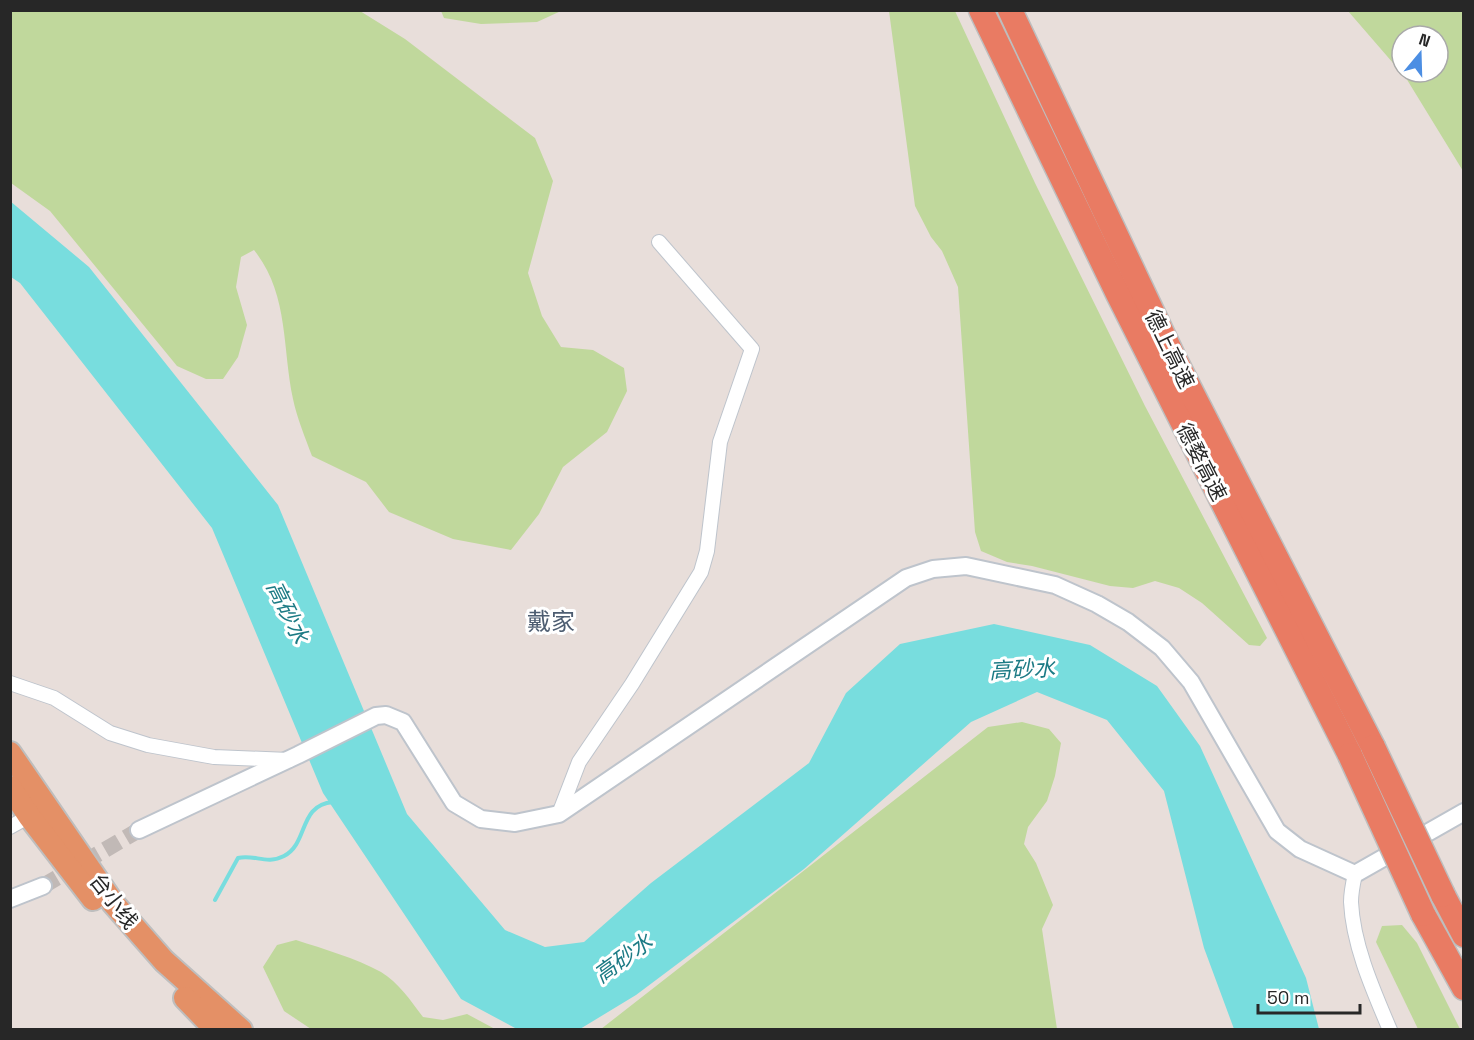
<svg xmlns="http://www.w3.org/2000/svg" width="1474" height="1040" font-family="'Space Grotesk','Noto Sans SC',sans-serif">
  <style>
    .green { fill: #c0d89c; fill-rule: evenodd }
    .water { fill: #78ddde }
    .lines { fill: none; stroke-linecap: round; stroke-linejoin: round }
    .stream { stroke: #78ddde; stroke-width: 4 }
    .tertiary-tunnel { stroke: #c1b9b6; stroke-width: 16; stroke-dasharray: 16 8; stroke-linecap: butt }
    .minor-casing { stroke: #bec4cc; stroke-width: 16 }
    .tertiary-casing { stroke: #bec4cc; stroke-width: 20 }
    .trunk-casing { stroke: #bebebe; stroke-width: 26 }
    .motorway-casing { stroke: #bebebe; stroke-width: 27 }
    .minor { stroke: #fff; stroke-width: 14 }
    .tertiary { stroke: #fff; stroke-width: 16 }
    .trunk { stroke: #e49066; stroke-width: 22 }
    .motorway { stroke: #e97b63; stroke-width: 24 }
    .motorway-bridge-casing { stroke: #bebebe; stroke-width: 27; stroke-linecap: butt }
    .motorway-bridge { stroke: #e97b63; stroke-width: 24 }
    .labels { text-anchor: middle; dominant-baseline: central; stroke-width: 6; stroke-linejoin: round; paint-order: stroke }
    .street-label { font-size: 21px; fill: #272727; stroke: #fff }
    .water-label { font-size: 22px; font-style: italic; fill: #1d7b85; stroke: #fff }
    .quarter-label { font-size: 24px; fill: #4d5d71; stroke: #fff }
  </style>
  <rect width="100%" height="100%" fill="#e8deda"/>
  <!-- green -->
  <g class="green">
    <path d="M11,10l349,1 45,28 130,99 18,43 -25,92 14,43 19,31 32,3 31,18 3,23 -20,41 -44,35 -24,47 -28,36 -58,-11 -64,-27 -23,-30 -54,-26c-7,-19 -15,-38 -19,-57 -11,-52 -4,-105 -39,-149l-13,7 -5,30 11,38 -9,32 -15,22h-17l-29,-13 -127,-155 -39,-28z"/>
    <path d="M441,11h120l-24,11 -56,2 -37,-6z"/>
    <path d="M889,11h66l80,172 110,223 122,232 -7,8 -11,-1 -47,-42 -23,-15 -24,-7 -22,7 -23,-2 -78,-20 -25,-4 -26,-11 -6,-19 -17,-245 -16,-36 -11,-14 -16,-31z"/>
    <path d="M1348,11h115v160l-57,-93zM1402,36h36v36h-36z"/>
    <path d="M1022,722l27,7 12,14 -6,33 -8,25 -19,26 -4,17 12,19 17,42 -11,24 15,100h-456l387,-302z"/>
    <path d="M1402,925l15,18 43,86h-42l-42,-87 6,-16z"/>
    <path d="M296,940c28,9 59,18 85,32 17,10 30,29 42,45l20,3 24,-6 28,15h-184l-27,-18 -21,-44 14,-22z"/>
  </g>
  <!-- water -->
  <path class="water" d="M10,201l79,66 189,238 129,309 98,116 40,17 39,-5 67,-59 158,-120 37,-70 54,-49 94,-20 96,21 67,41 43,60 106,232 13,51h-85l-30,-81 -40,-157 -57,-71 -70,-28 -66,30 -167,147 -168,126 -56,34 -65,-1 -54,-29 -138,-206 -111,-265 -192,-245 -9,-6z"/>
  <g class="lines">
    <!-- stream -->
    <path class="stream" d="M215,900l23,-42c16,-4 29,7 46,-2 25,-13 14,-51 49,-54"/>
    <!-- tertiary-tunnel -->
    <path class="tertiary-tunnel" d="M43,886l96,-56"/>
    <defs>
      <g id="minor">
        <path d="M10,683l44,15 56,35 38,12 66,12 75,3"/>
        <path d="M559,814l20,-52 53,-78 69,-112 6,-21 13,-109 32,-93 -93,-107"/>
        <path d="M10,827l25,-14"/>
        <path d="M1355,874c-2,9 -4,19 -4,28 2,43 22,88 39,128"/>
      </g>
      <g id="tertiary">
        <path d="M139,830l159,-75 78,-39 10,-1 17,7 51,81 27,16 34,4 44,-9 347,-236 27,-9 33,-3 89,19 42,19 31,18 34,26 29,34 86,149 23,18 55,25 109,-62"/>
        <path d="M10,899l33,-13"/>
      </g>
      <g id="trunk">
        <path d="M10,753l103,150 51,58 77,69"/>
        <path d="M10,787l19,29 64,83"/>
        <path d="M185,998l31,32"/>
      </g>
      <g id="motorway">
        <path d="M981,10l137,284 232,461"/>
        <path d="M1010,10l163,346 200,391"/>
        <path d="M1443,895l21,40"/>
        <path d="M1423,914l41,74"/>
      </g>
    </defs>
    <!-- minor casing -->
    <use href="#minor" class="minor-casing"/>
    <!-- tertiary casing -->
    <use href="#tertiary" class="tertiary-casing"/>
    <!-- trunk casing -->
    <use href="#trunk" class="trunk-casing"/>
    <!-- motorway casing -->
    <use href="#motorway" class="motorway-casing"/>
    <!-- minor -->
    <use href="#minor" class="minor"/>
    <!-- tertiary -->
    <use href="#tertiary" class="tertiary"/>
    <!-- trunk -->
    <use href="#trunk" class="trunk"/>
    <!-- motorway -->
    <use href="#motorway" class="motorway"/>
    <defs>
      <g id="motorway-bridge">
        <path d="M1373,747l70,148"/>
        <path d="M1350,755l73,159"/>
      </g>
    </defs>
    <!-- motorway-bridge casing -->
    <use href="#motorway-bridge" class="motorway-bridge-casing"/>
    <!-- motorway-bridge -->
    <use href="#motorway-bridge" class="motorway-bridge"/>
  </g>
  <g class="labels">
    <!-- street labels -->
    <g class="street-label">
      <text transform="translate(1170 349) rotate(64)">德上高速</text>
      <text transform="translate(1202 462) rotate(63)">德婺高速</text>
      <text transform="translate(114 901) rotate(52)">台小线</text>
    </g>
    <!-- water labels -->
    <g class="water-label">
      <text transform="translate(288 612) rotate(64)">高砂水</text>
      <text transform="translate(1022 669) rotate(-3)">高砂水</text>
      <text transform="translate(623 958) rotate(-36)">高砂水</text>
    </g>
    <!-- quarter labels -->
    <g class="quarter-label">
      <text x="551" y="621">戴家</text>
    </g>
  </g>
  <!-- border -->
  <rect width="1474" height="1040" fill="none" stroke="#272727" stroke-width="24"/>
  <!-- north arrow -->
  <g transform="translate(1420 54) rotate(19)"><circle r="28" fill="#ffffff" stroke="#a9a9a9" stroke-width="1.5"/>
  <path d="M0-4.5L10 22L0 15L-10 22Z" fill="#4c8ee3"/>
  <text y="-9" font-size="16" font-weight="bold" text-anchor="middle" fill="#272727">N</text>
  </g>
  <!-- scale -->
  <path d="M1258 1004v9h102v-9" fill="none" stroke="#272727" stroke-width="3"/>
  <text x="1267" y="1004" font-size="18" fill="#272727" stroke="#ffffff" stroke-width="4.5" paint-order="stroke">50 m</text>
</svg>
